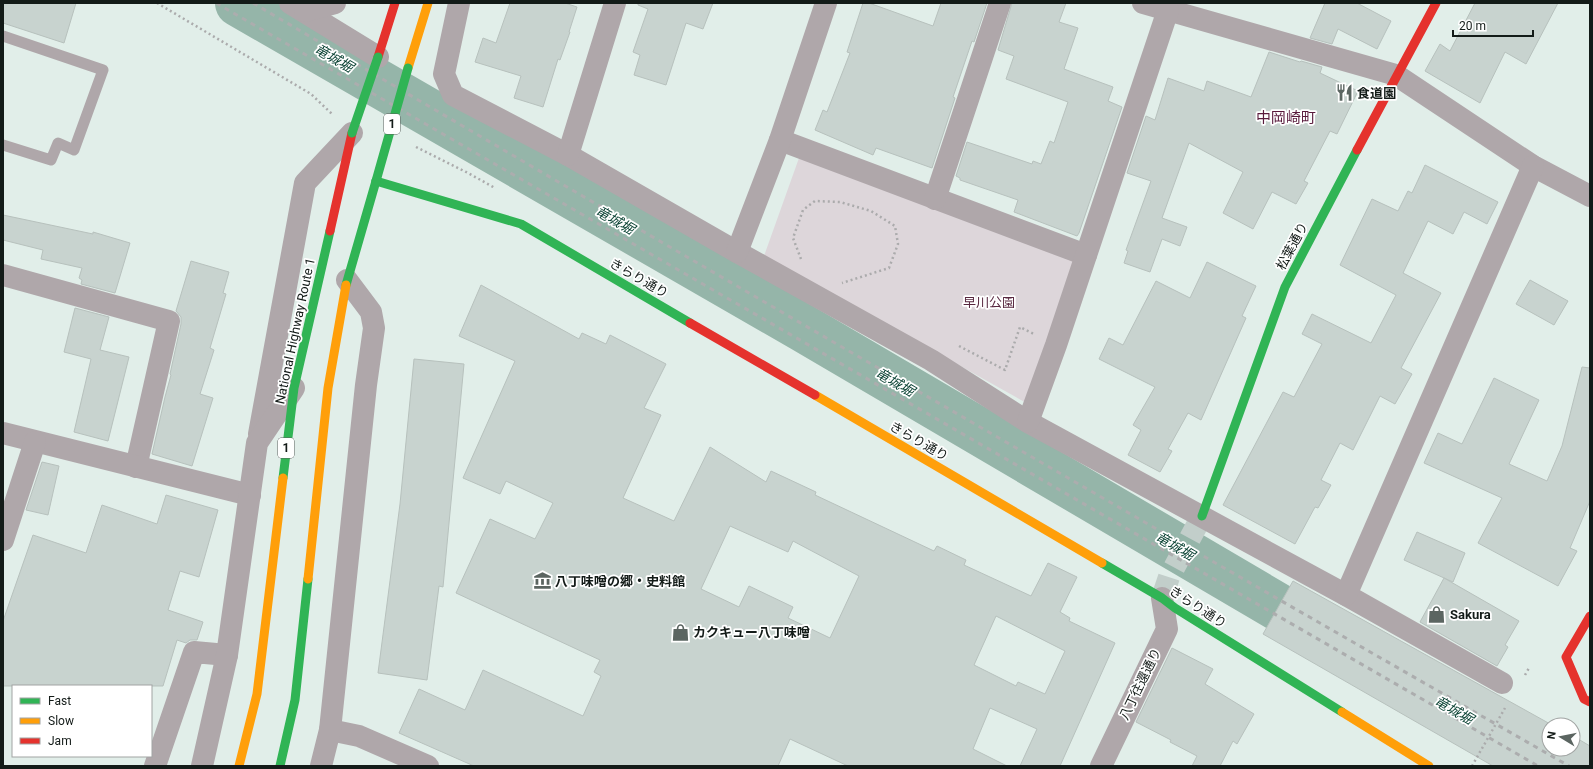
<svg xmlns="http://www.w3.org/2000/svg" width="1593" height="769" font-family="Roboto,'Noto Sans JP',sans-serif">
  <style>
    .green { fill: #ddd6da }
    .lines { fill: none; stroke-linecap: round; stroke-linejoin: round }
    .river { stroke: #95b5a9; stroke-width: 48 }
    .building { fill: #c8d3cf; stroke: #b7c1bd; fill-rule: evenodd }
    .secondary-tunnel { stroke: #c2ceca; stroke-width: 22; stroke-dasharray: 22 11; stroke-linecap: butt }
    .path { stroke: #ababac; stroke-width: 2.5; stroke-dasharray: 2 3; stroke-linecap: butt }
    .lane { stroke: #afa7aa; stroke-width: 11 }
    .street { stroke: #afa7aa; stroke-width: 22 }
    .fast { stroke: #30b455; stroke-width: 9 }
    .slow { stroke: #ff9f0a; stroke-width: 9 }
    .jam { stroke: #e5322d; stroke-width: 9 }
    .rail { stroke: #acadae; stroke-width: 3; stroke-dasharray: 5 5; stroke-linecap: butt }
    .fast-bridge { stroke: #30b455; stroke-width: 9 }
    .labels { text-anchor: middle; dominant-baseline: central; stroke-width: 3.5; stroke-linejoin: round; paint-order: stroke }
    .shield { fill: #fff; stroke: #5a5f5d; stroke-width: 1 }
    .shield-label { font-size: 12px; font-weight: bold; fill: #131b18 }
    .poi-label { font-size: 13px; font-weight: bold; fill: #131b18; stroke: #fff; text-anchor: start }
    .street-label { font-size: 13px; fill: #131b18; stroke: #fff }
    .park-label { font-size: 13px; fill: #57273f; stroke: #fff }
    .water-label { font-size: 14px; font-style: italic; fill: #053e2f; stroke: #fff }
    .quarter-label { font-size: 15px; fill: #591a3c; stroke: #fff }
  </style>
  <rect width="100%" height="100%" fill="#e1eee9"/>
  <!-- green -->
  <path class="green" d="M799,158l279,102 -48,145 -266,-149z"/>
  <g class="lines">
    <!-- river -->
    <path class="river" d="M239,3l564,325 533,313"/>
  </g>
  <!-- building -->
  <g class="building">
    <path d="M3,3h73l-12,40 -61,-20z"/>
    <path d="M510,3h55l12,4 -8,25h1l-10,28 -2,-1 -15,48 -29,-9 7,-22 -46,-14 8,-24 13,5z"/>
    <path d="M638,3h75l-10,26 -17,-6 -20,62 -32,-10 6,-20 -7,-3 15,-43 -10,-4z"/>
    <path d="M863,3h6l64,23 8,-23h46l-13,39 -2,-1 -19,56 2,1 -23,70 -56,-20 -3,7 -58,-25 8,-20 4,2 23,-59 -3,-1z"/>
    <path d="M1012,3h54l-7,19 19,6 -14,41 49,18 -5,14 14,6 -43,126 -2,3 -63,-24 4,-12 -58,-20v-2l-4,-2 11,-34 65,22 1,-3 8,3 9,-23 4,2 14,-41 -62,-23 8,-23 -16,-6z"/>
    <path d="M1325,3h32l34,18 -14,28 -39,-20 -6,15 -22,-6z"/>
    <path d="M1475,3h83l-32,61 -21,-12 -25,51 -55,-32 15,-27 10,7z"/>
    <path d="M1269,52l31,10 1,-1 21,6 -2,6 38,18 -21,43 -7,-3 -26,50 4,2 -12,21 -24,-12 -19,37 -30,-16 20,-41 -54,-29 -27,75 25,9 -7,19 -18,-7 -12,33 -26,-9 4,-12 -2,-1 25,-69 -24,-8 19,-57 9,4 13,-42 36,13 3,-10 44,16z"/>
    <path d="M1425,165l73,37 -11,22 -23,-12 -11,22 -25,-13 -25,52 38,20 -40,75 11,6 -17,30 -15,-8 -27,54 -13,-7 -19,37 10,5 -13,23 -3,-1 -20,37 -72,-39 60,-113 11,5 28,-53 -20,-10 10,-20 59,29 25,-48 -56,-30 32,-66 26,12 10,-20 4,2z"/>
    <path d="M3,215l90,19v-2l37,11 -15,50 -34,-9 1,-4 -3,-2 3,-10 -41,-9 2,-9 -40,-10z"/>
    <path d="M191,261l38,11 -6,21 3,1 -16,54 4,2 -14,44 13,4 -21,68 -40,-12 13,-57 6,-22 -1,-1 11,-50v-7l-5,-6z"/>
    <path d="M1207,262l49,24 -14,30 4,2 -45,102 -13,-7 -20,36 4,2 -12,21 -32,-17 13,-25 -8,-5 22,-38 -56,-28 10,-21 14,7 33,-64 34,17z"/>
    <path d="M1530,280l38,21 -14,24 -38,-21z"/>
    <path d="M481,285l98,54 3,-6 24,11 4,-9 56,29 -22,44 17,7 -38,83 51,23 36,-74 56,35 5,-11 45,21 -1,3 119,56 3,-5 29,14 -2,5 67,31 17,-33 29,14 -17,35 10,6 -1,3 46,22 -55,123h-40l17,-37 -47,-21 -17,41 34,17h-159l-58,-27 -12,27h-304l-75,-33 20,-44 46,21 18,-40 100,46 18,-40 -7,-4 6,-12 -144,-67 34,-74 45,20 18,-36 -47,-22 -6,13 -37,-16 52,-117 -56,-25zM730,526l58,26 5,-11 66,35 -29,62 -42,-20 5,-11 -44,-21 -10,21 -38,-18zM996,616l69,35 -20,43 -27,-12 -2,4 -42,-21z"/>
    <path d="M75,308l34,9 -9,33 29,7 -21,84 -34,-9 17,-73 -27,-7z"/>
    <path d="M414,359l50,5 -21,223 -4,-1 -12,94 -49,-7 22,-169z"/>
    <path d="M1582,367l8,1v133l-20,47 7,3 -19,35 -80,-43 24,-45 -78,-35 14,-30 24,11 32,-66 45,22 -30,64 38,17 15,-35z"/>
    <path d="M42,462l17,4 -11,49 -22,-5z"/>
    <path d="M166,495l52,15 -19,67 -19,-6 -12,39 35,12 -6,18h-7l-4,3 -9,-3 -14,46h-160v-65l30,-86 53,18 16,-48 55,19z"/>
    <path d="M1417,532l48,21 -12,29 -49,-22z"/>
    <path d="M1444,578l75,43 -14,24 3,2 -11,19 -77,-44z"/>
    <path d="M1293,581l259,144h-3v24h24v-13l17,10v20h-97l-230,-132z"/>
    <path d="M1172,648l41,21 -8,15 49,30 -17,30 -4,-3 -13,25h-28l5,-10 -27,-14 1,-2 -35,-18z"/>
  </g>
  <g class="lines">
    <!-- secondary-tunnel -->
    <path class="secondary-tunnel" d="M1162,598l7,-21 33,-61"/>
    <!-- path -->
    <g class="path">
      <path d="M157,3l154,91 21,20"/>
      <path d="M416,147l52,26 27,15"/>
      <path d="M801,259l-8,-21 10,-28 12,-9 25,1 31,9 24,15 3,18 -9,24 -47,15"/>
      <path d="M959,346l46,24 15,-43 14,7"/>
      <path d="M1525,675l4,-7"/>
      <path d="M1472,766l33,-58"/>
    </g>
    <!-- lane -->
    <path class="lane" d="M3,36l100,34 -29,80 -16,-7 -7,17 -48,-15"/>
    <!-- street -->
    <g class="street">
      <path d="M290,3l88,54"/>
      <path d="M459,3l-15,71 9,21 115,60 169,97 194,108 97,62 318,173 156,88"/>
      <path d="M1143,3l253,72 137,91 57,30"/>
      <path d="M305,11l30,-8"/>
      <path d="M780,140l306,115"/>
      <path d="M568,155l47,-152"/>
      <path d="M935,199l65,-196"/>
      <path d="M737,252l43,-112 46,-137"/>
      <path d="M3,275l166,46 -33,146"/>
      <path d="M1028,422l28,-77 112,-335"/>
      <path d="M3,433l247,62"/>
      <path d="M259,434l46,-251 47,-50"/>
      <path d="M3,540l32,-98"/>
      <path d="M1346,595l187,-429"/>
      <path d="M330,730l29,6 69,30"/>
      <path d="M155,766l39,-114 33,3"/>
      <path d="M202,766l25,-111 30,-212 37,-55"/>
      <path d="M321,766l9,-36 36,-345 8,-57 -3,-16 -24,-32"/>
      <path d="M1101,766l66,-137 -5,-31"/>
    </g>
    <!-- fast -->
    <g class="fast">
      <path d="M376,181l145,43 169,99"/>
      <path d="M346,285l30,-104"/>
      <path d="M283,478l11,-90 36,-157"/>
      <path d="M1202,516l83,-229 72,-137"/>
      <path d="M1102,563l60,35 13,10 167,104"/>
      <path d="M280,766l15,-66 13,-121"/>
    </g>
    <!-- slow -->
    <g class="slow">
      <path d="M408,68l20,-65"/>
      <path d="M815,395l287,168"/>
      <path d="M308,579l20,-191 18,-103"/>
      <path d="M1342,712l87,54"/>
      <path d="M239,766l18,-72 26,-216"/>
    </g>
    <!-- jam -->
    <g class="jam">
      <path d="M378,57l17,-54"/>
      <path d="M1357,150l79,-147"/>
      <path d="M330,231l22,-98"/>
      <path d="M690,323l125,72"/>
      <path d="M1590,616l-24,41 18,42 6,3"/>
    </g>
    <!-- rail -->
    <g class="rail">
      <path d="M216,3l1322,763"/>
      <path d="M253,3c437,257 876,511 1316,763"/>
    </g>
    <!-- fast-bridge -->
    <g class="fast-bridge">
      <path d="M352,133l26,-76"/>
      <path d="M376,181l32,-113"/>
    </g>
  </g>
  <!-- icons -->
  <defs>
    <symbol id="restaurant-bare" viewBox="-9 -9 18 18"><path d="M-5-6h1v4h1v-4h1v4h1v-4h1v5L-1.5 .5V6h-2V.5L-5-1ZM5-6V6H3V1.5H1.5Q1.5-4 5-6Z" fill="#5b6561" stroke="#fff" stroke-width="2.5" paint-order="stroke"/></symbol>
    <symbol id="museum-bare" viewBox="-9 -9 18 18"><path d="M0-6L6-3V-2H-6V-3ZM-5-1h2V3h-2ZM-1-1h2V3h-2ZM3-1h2V3H3ZM-6 4H6V6H-6Z" fill="#5b6561" stroke="#fff" stroke-width="2.5" paint-order="stroke"/></symbol>
    <symbol id="shop-bare" viewBox="-9 -9 18 18"><path d="M-5-2.5h2.3a2.7 3.5 0 0 1 5.4 0H5L5.5 6h-11ZM-1.5-2.5h3a1.5 2.3 0 0 0-3 0Z" fill="#5b6561" stroke="#fff" stroke-width="2.5" paint-order="stroke"/></symbol>
  </defs>
  <g fill-rule="evenodd">
    <use href="#restaurant-bare" x="1332" y="80" width="25" height="25"/>
    <use href="#museum-bare" x="530" y="568" width="25" height="25"/>
    <use href="#shop-bare" x="1424" y="602" width="25" height="25"/>
    <use href="#shop-bare" x="668" y="620" width="25" height="25"/>
  </g>
  <g class="labels">
    <!-- shield labels -->
    <g class="shield">
      <rect x="384" y="114" width="16" height="20" rx="3"/>
      <rect x="278" y="438" width="16" height="20" rx="3"/>
    </g>
    <g class="shield-label">
      <text x="392" y="124">1</text>
      <text x="286" y="448">1</text>
    </g>
    <!-- poi labels -->
    <g class="poi-label">
      <text x="1357" y="93">食道園</text>
      <text x="555" y="581">八丁味噌の郷・史料館</text>
      <text x="1450" y="614">Sakura</text>
      <text x="693" y="632">カクキュー八丁味噌</text>
    </g>
    <!-- street labels -->
    <g class="street-label">
      <text transform="translate(1292 246) rotate(-62)">松葉通り</text>
      <text transform="translate(639 278) rotate(30)">きらり通り</text>
      <text transform="translate(295 331) rotate(-78)">National Highway Route 1</text>
      <text transform="translate(919 441) rotate(30)">きらり通り</text>
      <text transform="translate(1198 607) rotate(33)">きらり通り</text>
      <text transform="translate(1140 684) rotate(-64)">八丁往還通り</text>
    </g>
    <!-- park labels -->
    <g class="park-label">
      <text x="989" y="302">早川公園</text>
    </g>
    <!-- water labels -->
    <g class="water-label">
      <text transform="translate(334 58) rotate(30)">竜城堀</text>
      <text transform="translate(615 220) rotate(30)">竜城堀</text>
      <text transform="translate(895 382) rotate(30)">竜城堀</text>
      <text transform="translate(1175 546) rotate(30)">竜城堀</text>
      <text transform="translate(1454 710) rotate(30)">竜城堀</text>
    </g>
    <!-- quarter labels -->
    <g class="quarter-label">
      <text x="1286" y="118">中岡崎町</text>
    </g>
  </g>
  <!-- border -->
  <rect width="1593" height="769" fill="none" stroke="#131b18" stroke-width="8"/>
  <!-- legend -->
  <rect x="12" y="685" width="140" height="72" fill="#ffffff" stroke="#a1a4a3"/>
  <rect x="20" y="698" width="20" height="6" fill="#30b455" stroke="#a1a4a3"/>
  <text x="48" y="705" font-size="12" fill="#131b18">Fast</text>
  <rect x="20" y="718" width="20" height="6" fill="#ff9f0a" stroke="#a1a4a3"/>
  <text x="48" y="725" font-size="12" fill="#131b18">Slow</text>
  <rect x="20" y="738" width="20" height="6" fill="#e5322d" stroke="#a1a4a3"/>
  <text x="48" y="745" font-size="12" fill="#131b18">Jam</text>
  <!-- north arrow -->
  <g transform="translate(1561 737) rotate(280)"><circle r="19" fill="#ffffff" stroke="#a1a4a3"/>
  <path d="M0-3L7 15L0 10L-7 15Z" fill="#5b6561"/>
  <text y="-6" font-size="11" font-weight="bold" text-anchor="middle" fill="#131b18">N</text>
  </g>
  <!-- scale -->
  <path d="M1453 30v6h80v-6" fill="none" stroke="#131b18" stroke-width="2"/>
  <text x="1459" y="30" font-size="12" fill="#131b18" stroke="#ffffff" stroke-width="3" paint-order="stroke">20 m</text>
</svg>
